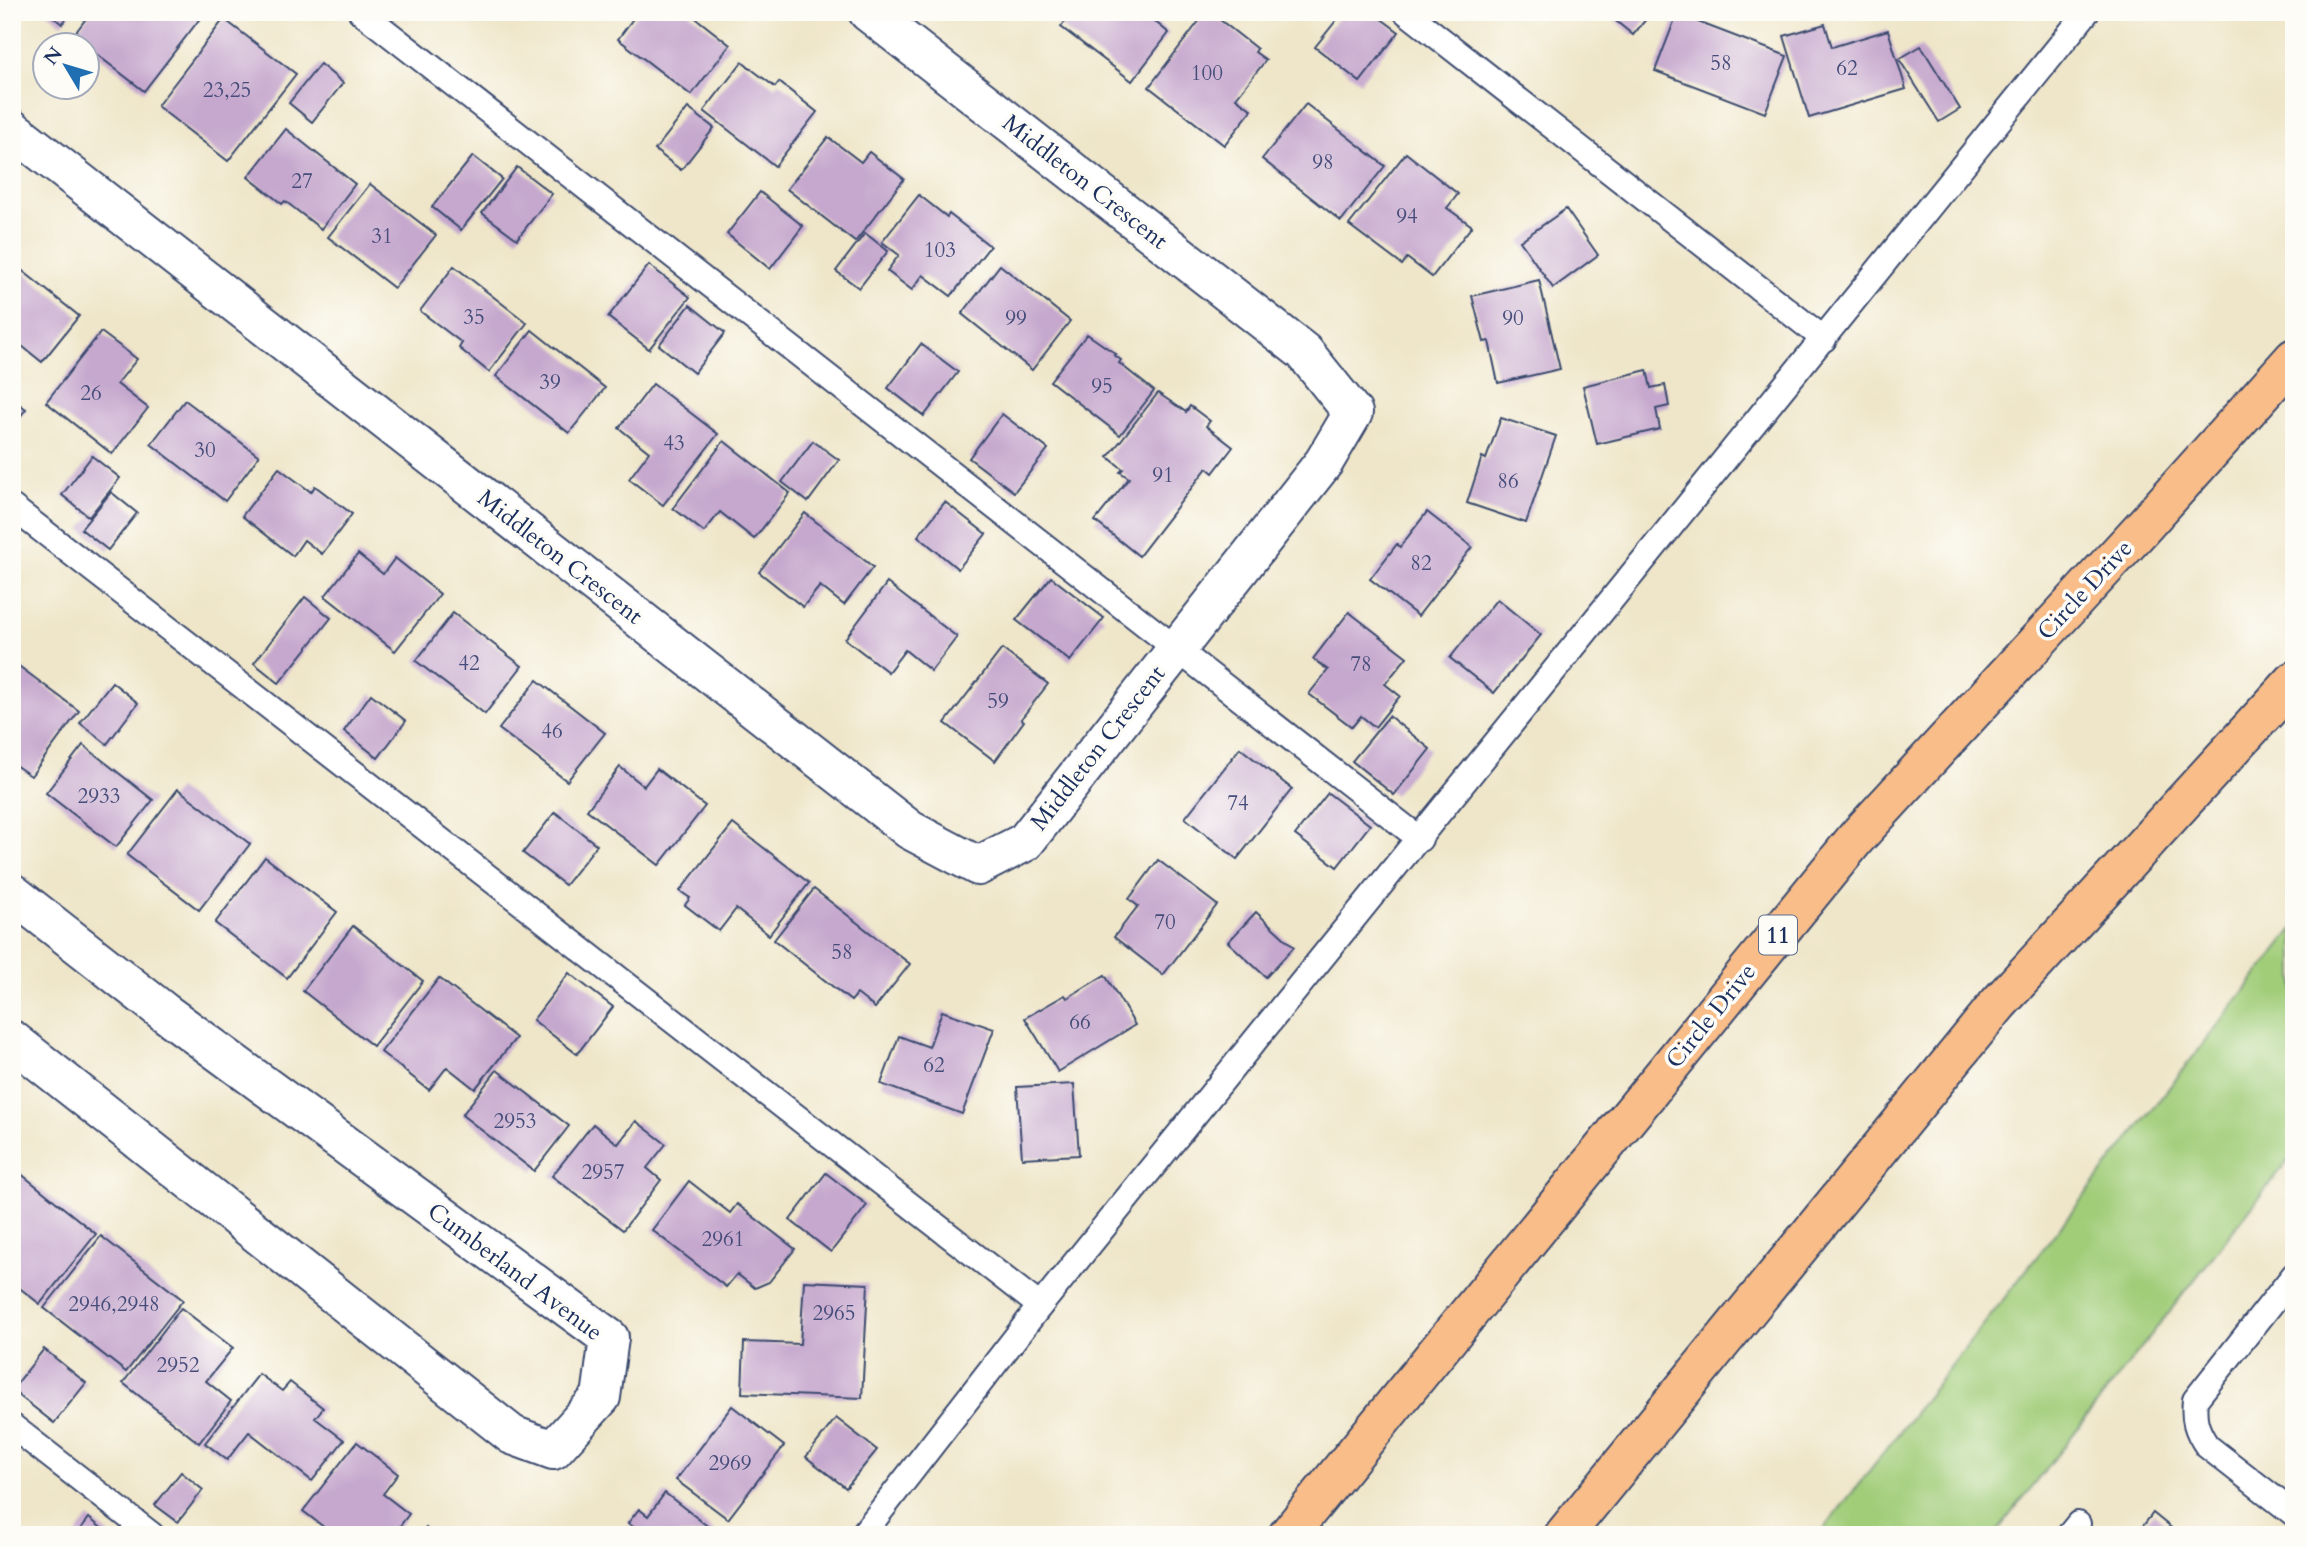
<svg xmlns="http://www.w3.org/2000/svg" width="2306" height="1547" font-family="Cardo,serif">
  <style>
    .green { fill: #a1cd79; stroke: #5e7e6c; stroke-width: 2 }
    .building { fill: #c6a8ce }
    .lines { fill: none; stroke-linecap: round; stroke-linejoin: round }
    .lane-casing { stroke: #3b4a6e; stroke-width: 28 }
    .street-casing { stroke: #3b4a6e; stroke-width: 42 }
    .highway-casing { stroke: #3b4a6e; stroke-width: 42 }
    .lane { stroke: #fff; stroke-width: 24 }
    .street { stroke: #fff; stroke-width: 38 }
    .highway { stroke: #f8bd89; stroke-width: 38 }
    .labels { text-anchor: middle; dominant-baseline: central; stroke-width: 7; stroke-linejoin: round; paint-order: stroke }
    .number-label { font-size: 21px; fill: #464d7a }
    .shield { fill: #fdfcf7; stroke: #5f6c8c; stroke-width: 2 }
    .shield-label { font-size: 23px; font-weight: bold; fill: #1b2f5e }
    .street-label { font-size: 24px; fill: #1b2f5e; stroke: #fdfcf7 }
  </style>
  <rect width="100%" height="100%" fill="#fdfcf7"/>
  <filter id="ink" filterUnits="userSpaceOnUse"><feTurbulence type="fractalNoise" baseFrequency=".0143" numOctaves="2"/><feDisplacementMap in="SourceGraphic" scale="14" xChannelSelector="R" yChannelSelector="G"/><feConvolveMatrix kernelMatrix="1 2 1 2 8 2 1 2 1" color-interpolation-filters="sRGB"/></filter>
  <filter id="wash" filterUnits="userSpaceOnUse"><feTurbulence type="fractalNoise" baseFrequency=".00686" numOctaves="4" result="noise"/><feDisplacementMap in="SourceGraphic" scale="28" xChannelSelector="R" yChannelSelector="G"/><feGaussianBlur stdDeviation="1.57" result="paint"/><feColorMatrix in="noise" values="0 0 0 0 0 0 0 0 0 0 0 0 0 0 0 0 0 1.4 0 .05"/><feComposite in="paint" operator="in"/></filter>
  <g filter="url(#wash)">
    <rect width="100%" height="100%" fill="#efe6c9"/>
    <!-- green -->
    <path class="green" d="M2294,928v225l-300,382h-175z"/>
    <g id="blocks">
      <!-- building -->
      <g class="building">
        <path d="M47,12h25l-10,12z"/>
        <path d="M91,12h114l-61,79 -71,-55z"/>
        <path d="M638,12h50l42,33 -39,50 -73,-56z"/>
        <path d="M1073,12h70l26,21 -37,48 -71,-54z"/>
        <path d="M1206,12h4l47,37 -2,3 11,8 -30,38 16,12 -28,35 -75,-58z"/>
        <path d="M1343,12h29l27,20 -39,50 -45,-35z"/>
        <path d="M1605,12h47l-19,23z"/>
        <path d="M1677,14l110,42 -22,57 -110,-42z"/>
        <path d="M224,19l72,55 -68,87 -71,-55z"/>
        <path d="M1825,24l7,23 56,-17 18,59 -97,29 -25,-82z"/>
        <path d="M1921,46l39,63 -21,13 -40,-63z"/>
        <path d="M742,62l33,25 4,-5 38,30 -42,54 -71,-55z"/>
        <path d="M320,64l23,19 -31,39 -23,-19z"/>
        <path d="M1306,104l79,62 -44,55 -79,-62z"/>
        <path d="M688,108l26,20 -33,42 -26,-20z"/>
        <path d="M286,129l69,55 -34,45 -36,-28 -3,3 -34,-27z"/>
        <path d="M828,137l33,25 8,-10 35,27 -49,63 -68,-53z"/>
        <path d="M1406,153l52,41 -11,14 25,18 -40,51 -25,-19 -5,7 -53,-40z"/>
        <path d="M473,156l29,23 -41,51 -29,-23z"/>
        <path d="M517,167l35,27 -35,45 -35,-26z"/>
        <path d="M370,184l66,51 -42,53 -66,-51z"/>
        <path d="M760,192l43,34 -33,43 -43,-35z"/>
        <path d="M919,195l28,22 2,-3 41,32 -39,50 -28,-21 -11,15 -25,-19 12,-16 -17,-13z"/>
        <path d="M1566,209l32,46 -45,33 -33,-47z"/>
        <path d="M865,233l23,18 -29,37 -23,-17z"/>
        <path d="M14,264l65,52 -37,46 -30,-24v-71z"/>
        <path d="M649,265l41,32 -41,52 -41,-32z"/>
        <path d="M1000,265l70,56 -38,49 -70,-56z"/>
        <path d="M454,266l73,57 -38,49 -30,-24 3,-5 -42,-32z"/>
        <path d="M1539,280l21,89 -62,14 -9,-42 -5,1 -12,-46z"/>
        <path d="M690,305l35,28 -31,40 -35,-28z"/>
        <path d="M532,330l73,58 -36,45 -73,-57z"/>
        <path d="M101,332l36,27 -20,25 31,24 -36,46 -66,-52z"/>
        <path d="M1087,334l29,20 -2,1 7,5 -2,3 35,28 -34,44 -70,-54z"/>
        <path d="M921,344l37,28 -34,44 -36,-28z"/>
        <path d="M1647,370l4,18 14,-3 4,21 -13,3 4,20 -63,15 -14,-58z"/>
        <path d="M653,384l65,50 -55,71 -34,-26 20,-27 -30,-24z"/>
        <path d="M1158,393l28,19 4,-6 20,15 -4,5 27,21 -20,26 -6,-5 -68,88 -44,-35 34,-43 -9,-6 3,-3 -15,-12z"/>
        <path d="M12,399l14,10 -14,18z"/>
        <path d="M185,400l74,56 -34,45 -74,-57z"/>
        <path d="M1002,414l46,35 -34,43 -45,-34z"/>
        <path d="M1501,418l55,18 -30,87 -59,-20 15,-46 4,2z"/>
        <path d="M724,441l66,52 -36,46 -34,-27 -16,20 -31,-24z"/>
        <path d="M813,441l26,19 -31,42 -26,-20z"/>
        <path d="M92,456l28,22 -31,39 -27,-22z"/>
        <path d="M279,468l32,24 4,-6 37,28 -30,40 -18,-14 -11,16 -51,-40z"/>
        <path d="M111,492l26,21 -29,37 -27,-21z"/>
        <path d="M945,502l41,32 -28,35 -40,-33z"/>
        <path d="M1427,512l45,35 -54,69 -48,-37 27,-35 3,3z"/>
        <path d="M805,513l68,54 -29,38 -24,-19 -17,21 -44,-35z"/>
        <path d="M358,554l25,20 12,-16 45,36 -45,57 -70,-55z"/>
        <path d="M1051,577l53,41 -34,43 -54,-41z"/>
        <path d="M887,583l70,54 -26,34 -26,-21 -17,22 -43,-33z"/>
        <path d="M305,597l26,21 -52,65 -25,-20z"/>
        <path d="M1497,599l44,36 -47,58 -44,-35z"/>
        <path d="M1349,612l58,45 -22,27 15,12 -25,31 -14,-11 -9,11 -43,-33 19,-24 -15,-11z"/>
        <path d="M453,613l69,53 -37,48 -69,-53z"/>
        <path d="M1002,649l46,35 -27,35 3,2 -29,40 -50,-38z"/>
        <path d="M12,661l67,50 -48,65 -19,-13z"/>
        <path d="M537,680l68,53 -38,48 -68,-52z"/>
        <path d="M112,682l26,21 -31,41 -27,-21z"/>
        <path d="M371,694l35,27 -28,37 -34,-27z"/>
        <path d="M1389,716l41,33 -36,46 -42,-34z"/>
        <path d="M83,745l70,55 -37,47 -70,-54z"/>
        <path d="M1240,748l52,41 -55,70 -52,-41z"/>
        <path d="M620,767l24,19 13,-17 48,37 -46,59 -72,-55z"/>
        <path d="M178,789l72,55 -51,66 -72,-55z"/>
        <path d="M1328,793l42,32 -33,42 -42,-32z"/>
        <path d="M555,812l42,33 -32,40 -42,-32z"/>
        <path d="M733,824l76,59 -40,52 -33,-26 -17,22 -34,-26 5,-7 -10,-7z"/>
        <path d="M265,857l72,55 -50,66 -72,-55z"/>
        <path d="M1158,860l59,45 -54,70 -49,-38 24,-31 -9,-7z"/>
        <path d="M814,889l96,75 -35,44 -18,-14 -6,7 -77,-61z"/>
        <path d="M1256,912l38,35 -28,30 -38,-35z"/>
        <path d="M353,926l70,55 -50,65 -70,-55z"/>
        <path d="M569,973l44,34 -36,47 -44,-34z"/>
        <path d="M1105,975l30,50 -77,47 -33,-54 40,-23 2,3z"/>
        <path d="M439,978l77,60 -41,51 -28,-22 -18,23 -48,-38z"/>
        <path d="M942,1011l52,18 -32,85 -81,-30 18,-48 30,11z"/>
        <path d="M497,1070l72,56 -35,45 -72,-56z"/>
        <path d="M1074,1084l5,71 -57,3 -5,-71z"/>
        <path d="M636,1121l30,23 -19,24 14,12 -38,50 -71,-54 41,-52 25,20z"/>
        <path d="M15,1169l81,65 -56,70 -28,-22v-110z"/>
        <path d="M826,1173l41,32 -36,47 -41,-32z"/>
        <path d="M689,1181l41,32 7,-9 58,45 -26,33 -14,6 -18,-14 -11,13 -74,-57z"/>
        <path d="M101,1236l82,64 -57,72 -82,-64z"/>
        <path d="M804,1281l64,3 -6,114 -120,-5 2,-51 56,2z"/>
        <path d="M181,1308l52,40 -27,33 25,20 -32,42 -76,-60z"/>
        <path d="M44,1349l42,34 -32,40 -42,-33z"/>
        <path d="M259,1374l23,17 8,-9 33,26 -8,10 29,22 -32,41 -63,-49 -22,28 -22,-17z"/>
        <path d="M732,1406l52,40 -56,73 -52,-39z"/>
        <path d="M836,1418l41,32 -31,38 -40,-31z"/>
        <path d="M357,1442l41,32 -15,20 26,20 -16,21h-59l-31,-24z"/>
        <path d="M181,1472l22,18 -25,32 -23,-17z"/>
        <path d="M665,1493l50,39 -2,3h-82l5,-6 -8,-6 11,-14 9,7z"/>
        <path d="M2153,1513l27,22h-44z"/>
        <path d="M89,1518l21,17h-34z"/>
        <path d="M426,1528l9,7h-14z"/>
      </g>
    </g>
  </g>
  <g filter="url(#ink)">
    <use href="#blocks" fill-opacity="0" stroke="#3b4a6e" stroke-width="2"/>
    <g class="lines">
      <defs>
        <g id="lane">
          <path d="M361,12l1059,827"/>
          <path d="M1406,12l418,327"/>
          <path d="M12,507l1028,799"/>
          <path d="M2294,1275l-99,125c-2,19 1,30 12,46l87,68"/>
          <path d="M12,1426l140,109"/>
          <path d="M862,1535l178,-229 1047,-1294"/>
          <path d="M2069,1535l9,-11"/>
        </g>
        <g id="street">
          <path d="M12,129l898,701 68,36 47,-24 299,-380 29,-49 -49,-61 -436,-340"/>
          <path d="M12,893l152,119 445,326 -8,59 -48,53 -41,-15 -500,-395"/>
        </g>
        <g id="highway">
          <path d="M1288,1535l568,-697 285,-309 153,-171"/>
          <path d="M1564,1535l434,-531 296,-323"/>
        </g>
      </defs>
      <!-- lane casing -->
      <use href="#lane" class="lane-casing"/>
      <!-- street casing -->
      <use href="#street" class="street-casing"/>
      <!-- highway casing -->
      <use href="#highway" class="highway-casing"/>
      <!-- lane -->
      <use href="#lane" class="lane"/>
      <!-- street -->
      <use href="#street" class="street"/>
      <!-- highway -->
      <use href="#highway" class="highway"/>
    </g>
  </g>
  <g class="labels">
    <!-- number labels -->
    <g class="number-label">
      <text x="1721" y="63">58</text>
      <text x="1847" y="68">62</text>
      <text x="1207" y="73">100</text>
      <text x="227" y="90">23,25</text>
      <text x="1323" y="162">98</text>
      <text x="302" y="181">27</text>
      <text x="1407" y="216">94</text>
      <text x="382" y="236">31</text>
      <text x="940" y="250">103</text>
      <text x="474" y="317">35</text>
      <text x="1016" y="318">99</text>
      <text x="1513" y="318">90</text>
      <text x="550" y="382">39</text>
      <text x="1102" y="386">95</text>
      <text x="91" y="393">26</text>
      <text x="674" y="443">43</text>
      <text x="205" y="450">30</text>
      <text x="1163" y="475">91</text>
      <text x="1508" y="481">86</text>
      <text x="1421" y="563">82</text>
      <text x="469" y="663">42</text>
      <text x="1361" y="664">78</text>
      <text x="998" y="701">59</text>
      <text x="552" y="731">46</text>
      <text x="99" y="796">2933</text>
      <text x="1238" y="803">74</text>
      <text x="1165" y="922">70</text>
      <text x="842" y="952">58</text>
      <text x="1080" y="1022">66</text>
      <text x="934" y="1065">62</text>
      <text x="515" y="1121">2953</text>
      <text x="603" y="1172">2957</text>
      <text x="723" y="1239">2961</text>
      <text x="114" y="1304">2946,2948</text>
      <text x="834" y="1313">2965</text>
      <text x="178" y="1365">2952</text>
      <text x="730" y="1463">2969</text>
    </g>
    <!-- shield labels -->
    <rect class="shield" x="1759" y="915.5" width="38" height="39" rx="5"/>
    <g class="shield-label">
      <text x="1778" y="935">11</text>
    </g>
    <!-- street labels -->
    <g class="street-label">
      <text transform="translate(1085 182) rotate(38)">Middleton Crescent</text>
      <text transform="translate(560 557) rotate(38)">Middleton Crescent</text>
      <text transform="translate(2085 590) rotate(-47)">Circle Drive</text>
      <text transform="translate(1098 748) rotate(-52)">Middleton Crescent</text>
      <text transform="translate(1711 1016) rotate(-51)">Circle Drive</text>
      <text transform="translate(515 1272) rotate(37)">Cumberland Avenue</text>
    </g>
  </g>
  <!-- margin -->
  <rect width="2306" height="1547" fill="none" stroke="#fdfcf7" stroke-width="42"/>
  <!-- north arrow -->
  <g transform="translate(66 66) rotate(308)"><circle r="33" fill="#fdfcf7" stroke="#a3aaba" stroke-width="2"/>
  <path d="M0-5L12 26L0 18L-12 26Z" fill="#1f6fb2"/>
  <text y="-10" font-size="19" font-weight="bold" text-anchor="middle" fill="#1b2f5e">N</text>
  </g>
</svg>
